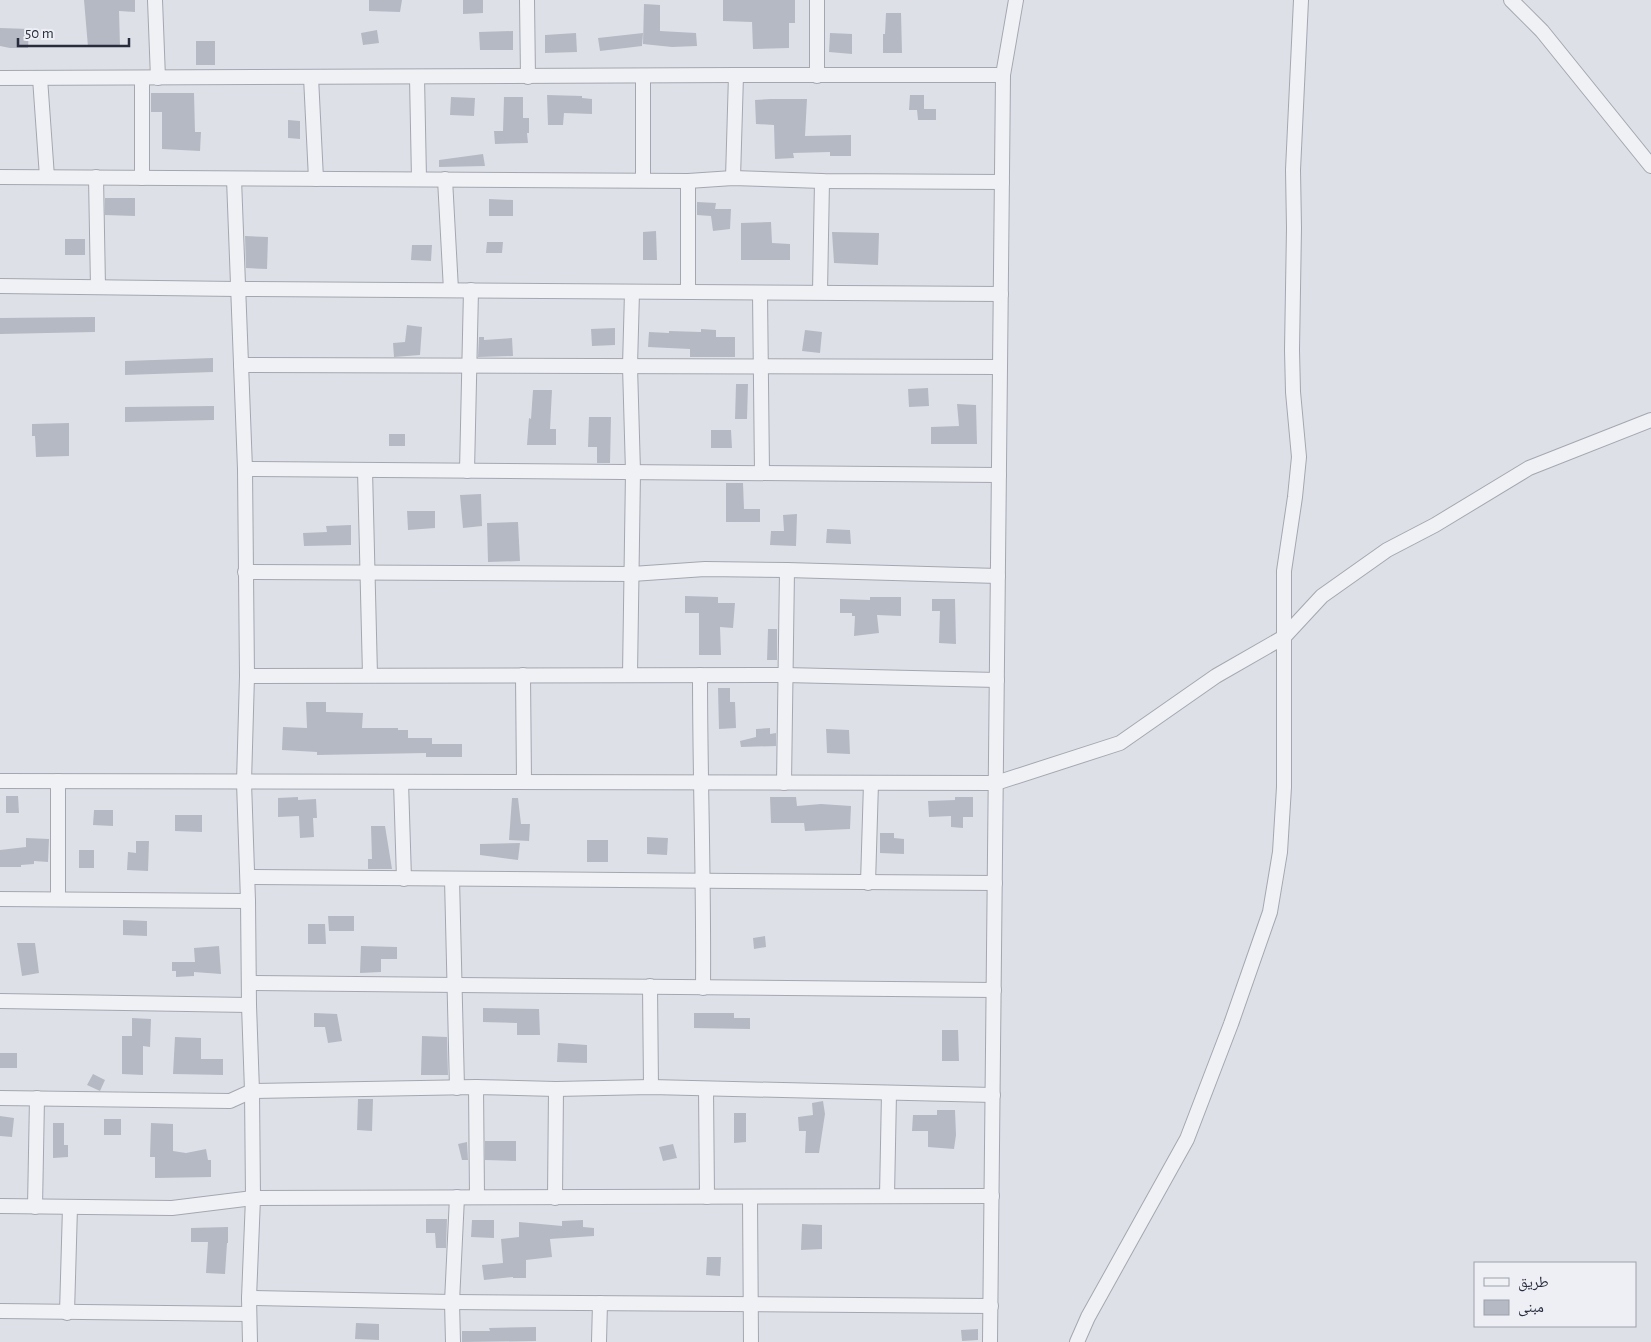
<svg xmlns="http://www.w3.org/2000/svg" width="1651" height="1342" font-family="'Alegreya Sans','Noto Naskh Arabic',sans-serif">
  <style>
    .building { fill: #b5b9c3 }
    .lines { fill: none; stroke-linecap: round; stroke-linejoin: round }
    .minor-casing { stroke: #a4a7b1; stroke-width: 16 }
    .minor { stroke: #f0f1f5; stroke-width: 14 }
  </style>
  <rect width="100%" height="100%" fill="#dee0e7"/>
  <!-- building -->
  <g class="building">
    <path d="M84,0h51v12l-16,-1 1,35 -32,1z"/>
    <path d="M369,0h33l-2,12 -31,-1z"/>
    <path d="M463,0h20v13l-20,1z"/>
    <path d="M723,0h72v23h-6v25l-36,1 -1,-27 -29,-1z"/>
    <path d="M644,4l16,1v26l36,2 1,13 -25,1 -29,-3z"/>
    <path d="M886,13h15l1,40h-19v-19h2z"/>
    <path d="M0,28l29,1 -1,19h-18l-10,-2z"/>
    <path d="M377,30l2,13 -16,2 -2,-12z"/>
    <path d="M513,31v19h-33l-1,-18z"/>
    <path d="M576,33l1,19 -32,1v-18z"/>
    <path d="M643,33l-1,13 -42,5 -2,-13z"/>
    <path d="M830,33l22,1v20l-23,-2z"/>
    <rect x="196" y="41" width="19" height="24"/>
    <path d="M151,93h43l1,39h6l-1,19 -38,-2v-37h-11z"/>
    <path d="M547,95l35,1v2l10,1v15l-28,-1 -1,12h-15z"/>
    <path d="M910,95h14v14h12v11h-18l-1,-10h-8z"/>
    <path d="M451,97l24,1 -1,18 -24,-1z"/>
    <path d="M504,97h19v21h6v15h-2l1,10 -33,1 -1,-13h9z"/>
    <path d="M771,99h36l-2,37 46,-1v21h-21v-4l-37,1 1,5 -19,1 -1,-34 -18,-1 -1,-24z"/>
    <path d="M288,120l12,1v18l-12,-1z"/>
    <path d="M483,154l2,12 -46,1v-7z"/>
    <path d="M105,198h30v18l-30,-1z"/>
    <path d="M489,199l24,1v16h-24z"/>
    <path d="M697,202l19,1 -1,6h16l-1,20 -17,2 -2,-15 -14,-1z"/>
    <path d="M771,222l1,21 18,1v16h-49v-37z"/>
    <path d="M656,231l1,29h-14v-28z"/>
    <path d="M832,232l47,1 -1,32 -44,-2z"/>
    <path d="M245,236l23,1 -1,32 -21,-1z"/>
    <rect x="65" y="239" width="20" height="16"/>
    <path d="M487,242h16l-1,11h-16z"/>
    <path d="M412,245h20l-1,16 -20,-1z"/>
    <path d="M95,317v15l-95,2v-16z"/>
    <path d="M407,325l15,2 -2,28 -26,2 -1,-14 12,-1z"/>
    <path d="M615,328v17l-23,1 -1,-17z"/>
    <path d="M701,329l15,1v7h19v20h-45v-8l-42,-2 1,-15 20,1v-2l32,1z"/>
    <path d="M805,330l17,2 -2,21 -18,-2z"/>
    <path d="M479,337h5v3l28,-2 1,18 -35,1z"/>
    <path d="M213,358v14l-88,3v-14z"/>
    <path d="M736,384h12l-1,35h-12z"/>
    <path d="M928,388l1,18 -20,1 -1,-18z"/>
    <path d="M533,390h19l-2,39h6v16h-29l2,-27 2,1z"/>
    <path d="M957,404l19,1 1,39h-46v-17l28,-1z"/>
    <path d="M214,406v14l-89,2v-15z"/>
    <path d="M589,417h22l-1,46h-13v-16h-9z"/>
    <path d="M69,423v33l-33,1 -1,-21h-3v-12z"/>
    <path d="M711,430h20l1,18h-21z"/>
    <rect x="389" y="434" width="16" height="12"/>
    <path d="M726,483h17l1,26h16v13h-34z"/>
    <path d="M481,494l1,32 -19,2 -3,-33z"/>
    <path d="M407,511h28v17l-27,2z"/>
    <path d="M797,514l-1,32 -26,-1 1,-14h13l-1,-16z"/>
    <path d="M518,522l2,39 -32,1 -1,-39z"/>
    <path d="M351,525v20l-47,1 -1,-13 24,-1 -1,-6z"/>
    <path d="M827,529l23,1 1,14 -25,-1z"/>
    <path d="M685,596l33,1v6h17l-2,25 -13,-1 1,28h-22v-42h-14z"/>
    <path d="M870,597h31v19l-24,-1 2,18 -25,3 1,-20h-3v-3h-12v-14l30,1z"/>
    <path d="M932,599h23l1,45 -17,-1 1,-32h-8z"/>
    <path d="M768,629h9v31h-10z"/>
    <path d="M718,688h12v14h5l1,26 -17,1z"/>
    <path d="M306,702h20v10l37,1 -1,15h36v2h10v8h24v6h30v13h-36v-4l-109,2v-3l-35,-2 1,-23 24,1z"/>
    <path d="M770,728v6l6,-1v13l-35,1 -1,-6 16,-4v-8z"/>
    <path d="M826,729l23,1 1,24 -23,-1z"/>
    <path d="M6,796h12l1,17h-13z"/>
    <path d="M298,797v3l18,-1 1,19h-4l1,19 -14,1 -1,-22 -21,1v-19z"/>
    <path d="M770,797h26l1,9 24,-2 30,2 -1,23 -45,2 -1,-8h-33z"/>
    <path d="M955,797h18v20h-10v11l-12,-1v-11l-22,1 -1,-16 27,-1z"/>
    <path d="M512,798h6l3,26h9l-1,17 -20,-1z"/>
    <path d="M94,810h19v16l-20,-1z"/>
    <path d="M175,815h27v17l-27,-1z"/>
    <path d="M371,826h14l7,43h-24v-10h4z"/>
    <path d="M880,833h14v5l10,1v15l-24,-1z"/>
    <path d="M647,837l21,1 -1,17 -20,-1z"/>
    <path d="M26,838l23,1 -1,23 -14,-1v3l-13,1v2h-21v-17l26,-3z"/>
    <rect x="587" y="840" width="21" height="22"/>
    <path d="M136,841h13l-1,30 -21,-1 1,-18 8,1z"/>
    <path d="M520,843l-2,17 -38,-5v-11z"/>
    <rect x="79" y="850" width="15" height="18"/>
    <path d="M328,916h26v15h-25z"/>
    <path d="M123,920l24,1v15l-24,-1z"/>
    <path d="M308,924h17l1,20h-18z"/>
    <path d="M765,936l1,11 -12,2 -1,-11z"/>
    <path d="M17,943h18l4,30 -17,3z"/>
    <path d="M219,946l2,28 -27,-2v4l-18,1v-6h-4v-9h23l-1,-14z"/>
    <path d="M361,946l36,1v12h-16v13l-21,1z"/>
    <path d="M483,1008l56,1 1,26h-23v-12l-34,-1z"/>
    <path d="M314,1013l23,1 5,27 -14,2 -3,-16h-11z"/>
    <path d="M694,1013h40v5h16v11l-56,-1z"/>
    <path d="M132,1018l19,1 -1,28 -7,-1v29l-21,-1v-38h10z"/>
    <path d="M942,1030h16l1,31h-17z"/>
    <path d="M422,1036l25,1 1,38h-27z"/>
    <path d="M175,1037l26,1v21h22v16l-50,-1z"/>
    <path d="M558,1043l29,2v18l-30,-1z"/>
    <rect x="0" y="1053" width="17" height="15"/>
    <path d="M93,1074l12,6 -5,11 -13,-6z"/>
    <path d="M358,1099h15l-1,32 -15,-1z"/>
    <path d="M823,1101l2,13 -6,39h-14l1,-22h-7l-1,-14 15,-2 -1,-12z"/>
    <path d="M937,1110h18l1,25 -2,14 -26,-2v-16h-16l1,-16h24z"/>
    <path d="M734,1113h12v29l-12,1z"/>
    <path d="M0,1116l14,2 -2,19 -12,-1z"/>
    <rect x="104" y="1119" width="17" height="16"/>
    <path d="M53,1123h11v22h4v12l-15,1z"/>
    <path d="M151,1123l22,1v27l13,2 20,-4 2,11h3v17l-56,1v-21h-5z"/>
    <path d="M485,1141h31v20l-31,-1z"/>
    <path d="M467,1142l1,18h-6l-4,-16z"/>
    <path d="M673,1144l4,14 -14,3 -4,-14z"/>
    <path d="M426,1219h21l-1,29h-10l-1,-15h-9z"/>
    <path d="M472,1220h22v18l-23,-1z"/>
    <path d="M583,1220v7l11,1v8l-44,3 2,18 -26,3v18h-13v-1l-29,3 -2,-15 21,-2 -2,-24 18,-2v-15l43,4v-5z"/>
    <path d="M802,1224l20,1v24l-21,1z"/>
    <path d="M228,1227v16h-1l-2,31 -19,-1 2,-31h-17v-14z"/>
    <path d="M707,1257h14l-1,19 -14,-1z"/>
    <path d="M356,1323l23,1v16l-24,-1z"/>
    <path d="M536,1327v14l-74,1v-11h28l-1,-3z"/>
    <path d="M978,1329v11l-16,1 -1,-11z"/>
  </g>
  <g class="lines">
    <defs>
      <g id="minor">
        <path d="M155,0l3,78"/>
        <path d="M527,0l1,77"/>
        <path d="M1511,0l31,31 109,135"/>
        <path d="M643,76v104"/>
        <path d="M817,76v-76"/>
        <path d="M311,77l5,102"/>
        <path d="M417,77l2,102"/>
        <path d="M0,78l736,-3h267"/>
        <path d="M40,78l7,99"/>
        <path d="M142,78v100"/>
        <path d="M0,177l688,4 45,-3 89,3 180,1"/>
        <path d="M96,177l2,110"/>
        <path d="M733,178l3,-103"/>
        <path d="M234,179l11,290 2,207 -3,106 4,119 1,104 3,86 1,107 -4,100 1,44"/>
        <path d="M445,179l6,111"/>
        <path d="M688,181v111"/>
        <path d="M0,286l237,3 764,5"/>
        <path d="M820,292l2,-111"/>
        <path d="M760,293l2,180"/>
        <path d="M241,365l759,2"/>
        <path d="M245,469l754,6"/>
        <path d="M365,470l5,205"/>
        <path d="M467,471l4,-181"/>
        <path d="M245,572l387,2 73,-5 82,1 211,6"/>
        <path d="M523,675l1,107"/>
        <path d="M630,675l3,-203 -3,-106 2,-74"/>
        <path d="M700,675c0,104 4,208 3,313"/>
        <path d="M247,676l538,-1 212,5"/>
        <path d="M0,781l996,2 124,-40 96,-67 68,-39 38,-41 65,-46 48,-25 94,-57 122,-48"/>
        <path d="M401,782l3,97"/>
        <path d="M784,783l3,-213"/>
        <path d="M248,877l747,6"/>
        <path d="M452,879l5,209"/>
        <path d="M868,883l3,-100"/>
        <path d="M0,899l248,2"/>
        <path d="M58,899v-118"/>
        <path d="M249,983l745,7"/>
        <path d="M650,986l1,101"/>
        <path d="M0,1001l249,4"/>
        <path d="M476,1087l1,110"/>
        <path d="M706,1089l1,108"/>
        <path d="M0,1098l230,3 22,-10 224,-4 80,2 95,-2 342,8"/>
        <path d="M887,1196l2,-103"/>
        <path d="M750,1197l1,145"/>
        <path d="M555,1198l1,-109"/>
        <path d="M0,1206l172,2 81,-10 739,-2"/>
        <path d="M35,1207l2,-109"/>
        <path d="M249,1298l203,4 539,4"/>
        <path d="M0,1311l249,3"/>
        <path d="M67,1313l3,-106"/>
        <path d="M453,1342l-1,-40 5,-105"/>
        <path d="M599,1342l1,-39"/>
        <path d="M990,1342l13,-1267 13,-75"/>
        <path d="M1077,1342l11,-25 99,-178 44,-115 39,-112 10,-60 4,-65v-216l11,-74 4,-40 -6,-65 -1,-42 2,-122 -1,-58 8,-170"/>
      </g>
    </defs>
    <!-- minor casing -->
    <use href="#minor" class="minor-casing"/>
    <!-- minor -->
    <use href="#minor" class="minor"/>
  </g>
  <!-- legend -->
  <rect x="1474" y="1262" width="162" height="65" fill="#edeff4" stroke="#9ea1ab"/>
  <rect x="1484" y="1278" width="25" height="8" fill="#f0f1f5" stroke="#9ea1ab"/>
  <text x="1518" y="1287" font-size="15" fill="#282d3d">طريق</text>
  <rect x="1484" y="1300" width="25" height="15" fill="#b5b9c3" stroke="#9ea1ab"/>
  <text x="1518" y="1312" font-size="15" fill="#282d3d">مبنى</text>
  <!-- scale -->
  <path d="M18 38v8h111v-8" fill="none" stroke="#282d3d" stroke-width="2.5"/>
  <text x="25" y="38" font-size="15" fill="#282d3d" stroke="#edeff4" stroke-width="4" paint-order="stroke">50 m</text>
</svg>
